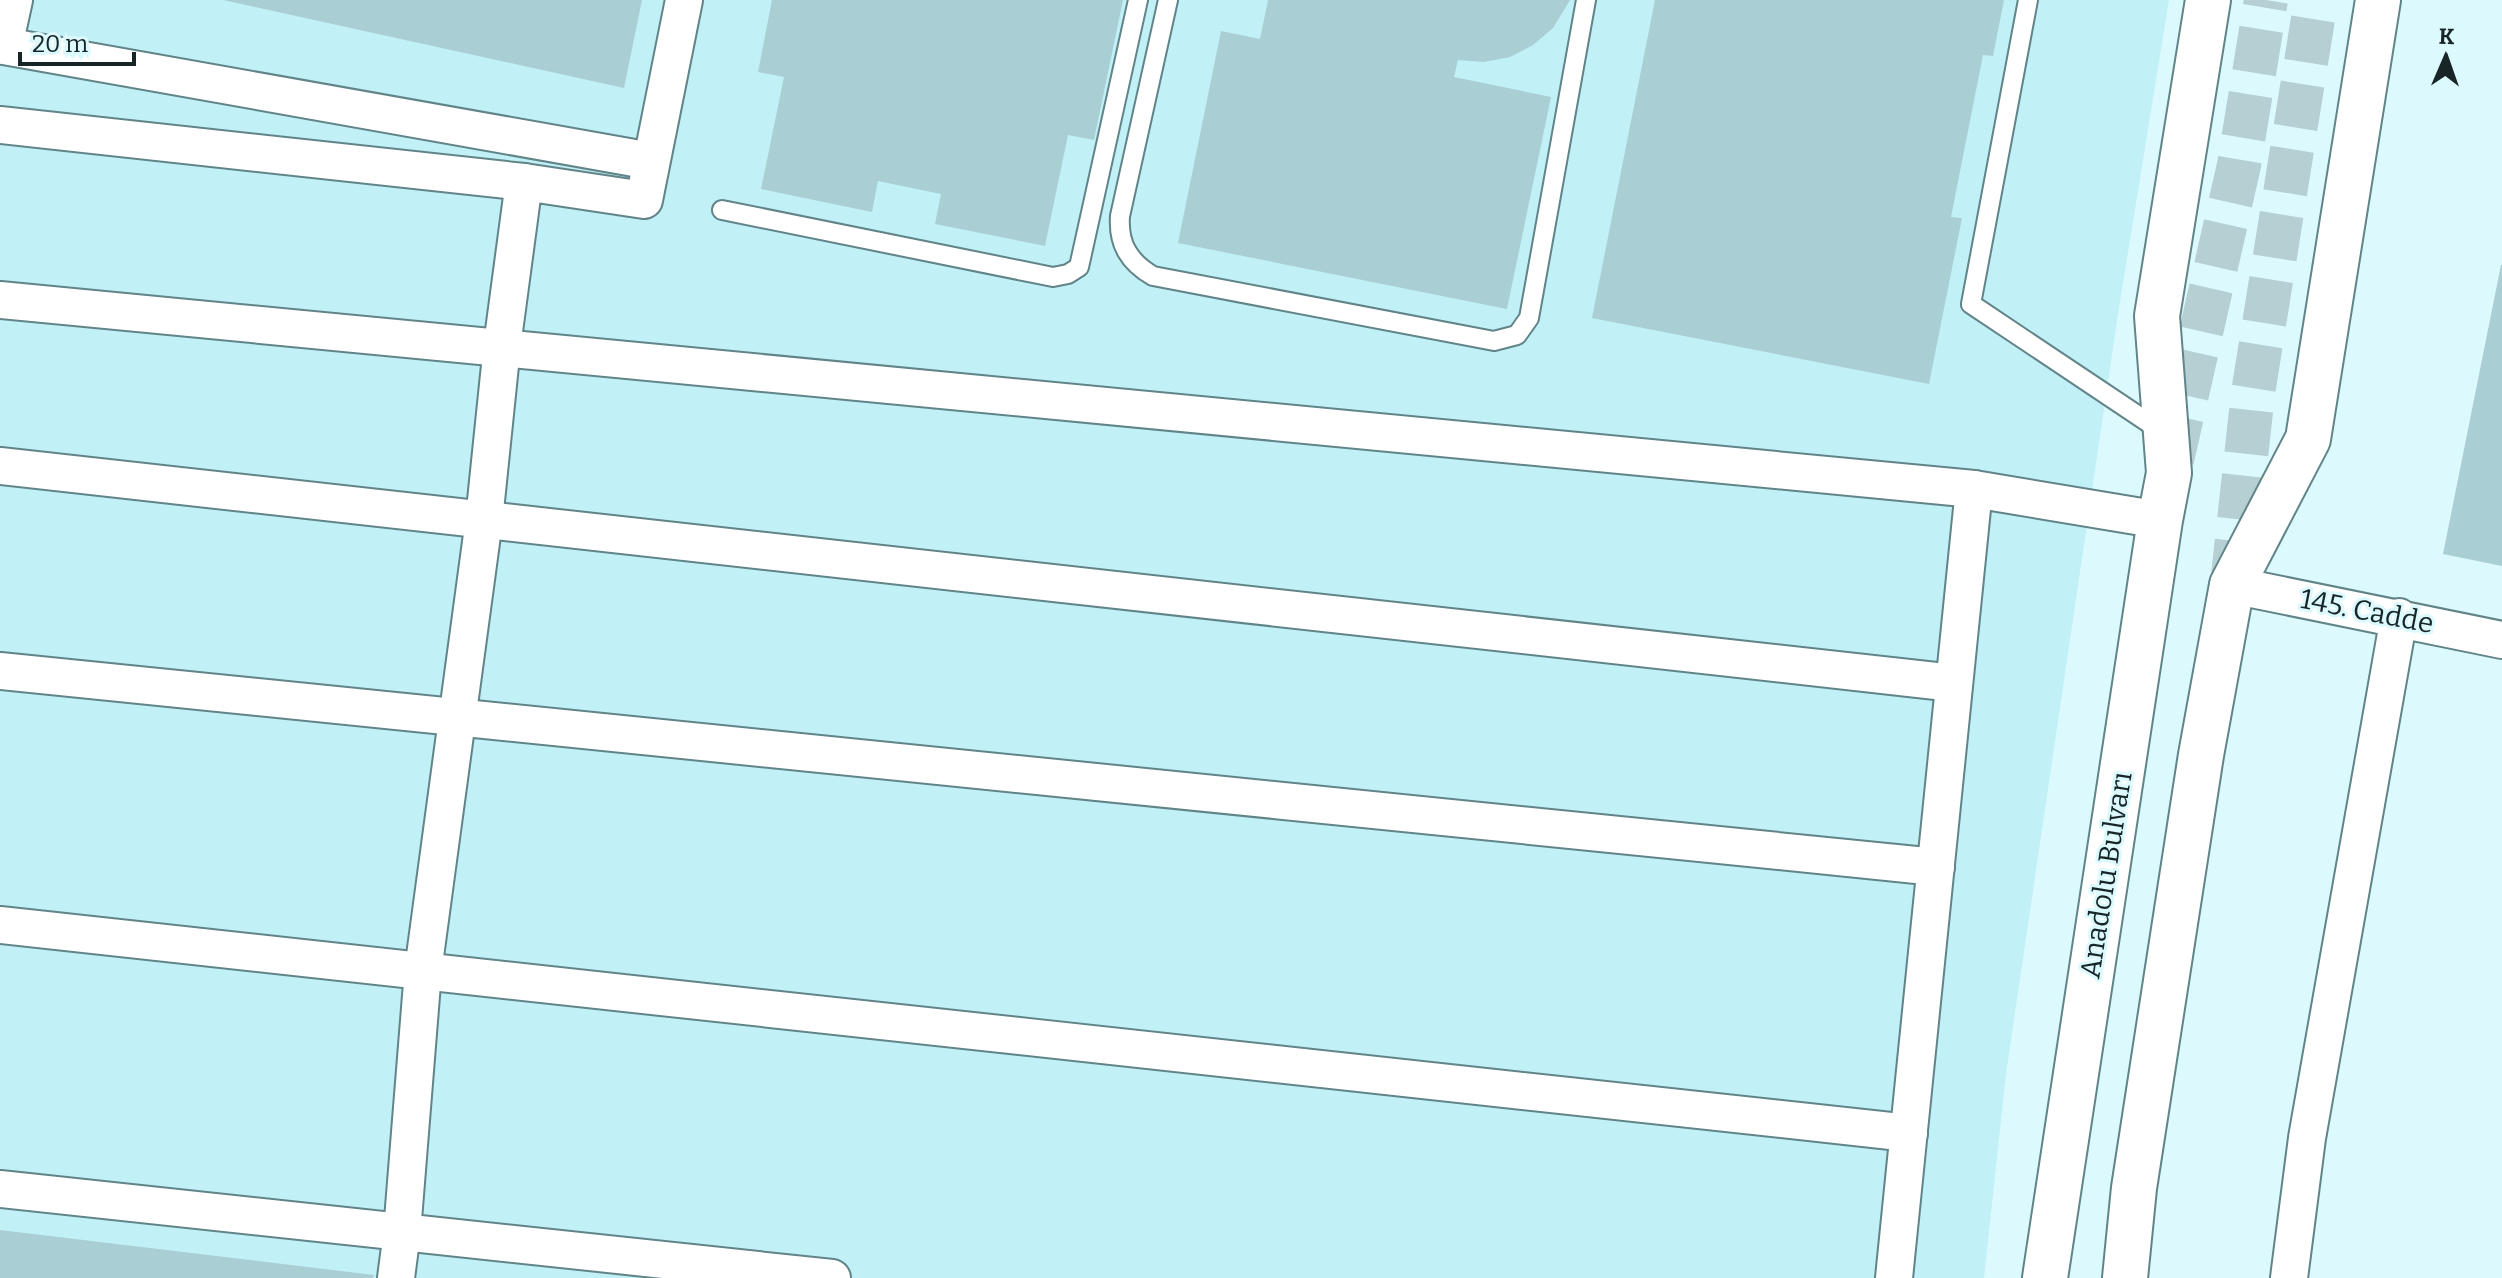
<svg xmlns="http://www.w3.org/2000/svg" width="2502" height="1278" font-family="Bitter,serif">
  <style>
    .built { fill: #c1f0f7 }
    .building { fill: #a9ced3 }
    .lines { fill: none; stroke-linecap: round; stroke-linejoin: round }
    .primary-tunnel { stroke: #b5cfd3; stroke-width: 44; stroke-dasharray: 44 22; stroke-linecap: butt }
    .lane-casing { stroke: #618488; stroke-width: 22 }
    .street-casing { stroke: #618488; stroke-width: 40 }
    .primary-casing { stroke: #618488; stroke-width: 48 }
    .lane { stroke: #fff; stroke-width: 18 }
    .street { stroke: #fff; stroke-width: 36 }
    .primary { stroke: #fff; stroke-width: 44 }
    .labels { text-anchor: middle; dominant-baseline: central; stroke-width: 6; stroke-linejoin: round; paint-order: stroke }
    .street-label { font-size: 28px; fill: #172527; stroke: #dcfafe }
  </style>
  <rect width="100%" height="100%" fill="#dcfafe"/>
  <!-- built -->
  <path class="built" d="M0,0h2169l-51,314 -112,760 -22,204h-1984z"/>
  <!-- building -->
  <g class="building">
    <path d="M223,0h419l-18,88z"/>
    <path d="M772,0h351l-29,140 -26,-5 -23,111 -110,-22 6,-30 -63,-13 -6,31 -111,-23 23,-112 -26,-5z"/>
    <path d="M1268,0h302l-17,28 -20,17 -23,12 -26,5 -26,-2 -4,17 97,20 -44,212 -329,-66 43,-212 39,8z"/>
    <path d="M1655,0h349l-11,56 -10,-1 -32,162 11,1 -33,166 -337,-66z"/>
    <path d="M2501,265h1v301l-59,-12z"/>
    <path d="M0,1230l374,45 -1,3h-373z"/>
  </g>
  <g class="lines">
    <!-- primary-tunnel -->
    <g class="primary-tunnel">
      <path d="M2172,460l67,-295 27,-165"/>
      <path d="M2232,585l21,-192 63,-393"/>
    </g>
    <defs>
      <g id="lane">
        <path d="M1168,0l-48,216c-2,28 9,46 33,60l341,65 23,-6 12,-17 57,-318"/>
        <path d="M2028,0l-57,304 190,127"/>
        <path d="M722,210l331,67 15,-3 11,-7 59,-267"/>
      </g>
      <g id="street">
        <path d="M0,45l4,1 10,-46"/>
        <path d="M4,46l647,115"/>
        <path d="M0,125l524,57"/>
        <path d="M0,300l1974,189 186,31"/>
        <path d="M0,466l1954,217"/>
        <path d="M2232,585l270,55"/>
        <path d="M0,671l1936,196"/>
        <path d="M0,925l1909,208"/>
        <path d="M0,1189l832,89"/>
        <path d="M396,1278l6,-46 21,-261 61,-451 18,-174 22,-164 120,18 40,-200"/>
        <path d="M1894,1278l80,-789"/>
        <path d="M2289,1278l18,-140 92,-521"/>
      </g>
      <g id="primary">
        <path d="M2045,1278l115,-758 9,-47 -12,-157 51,-316"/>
        <path d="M2125,1278l9,-90 67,-433 31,-170 76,-146 70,-439"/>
      </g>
    </defs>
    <!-- lane casing -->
    <use href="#lane" class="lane-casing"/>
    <!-- street casing -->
    <use href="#street" class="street-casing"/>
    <!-- primary casing -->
    <use href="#primary" class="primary-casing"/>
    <!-- lane -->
    <use href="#lane" class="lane"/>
    <!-- street -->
    <use href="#street" class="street"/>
    <!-- primary -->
    <use href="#primary" class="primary"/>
  </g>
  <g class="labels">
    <!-- street labels -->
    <g class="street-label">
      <text transform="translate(2367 611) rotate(11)">145. Cadde</text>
      <text transform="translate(2106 875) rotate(-81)">Anadolu Bulvarı</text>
    </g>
  </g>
  <!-- north arrow -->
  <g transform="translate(2446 56) rotate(2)" stroke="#dcfafe" stroke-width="6" paint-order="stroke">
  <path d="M0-6L14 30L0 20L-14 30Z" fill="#172527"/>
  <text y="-12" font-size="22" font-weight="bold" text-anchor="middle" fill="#172527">K</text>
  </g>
  <!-- scale -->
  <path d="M20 52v12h114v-12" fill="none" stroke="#172527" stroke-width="4"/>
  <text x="32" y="52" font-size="24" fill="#172527" stroke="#dcfafe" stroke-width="6" paint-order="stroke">20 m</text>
</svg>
